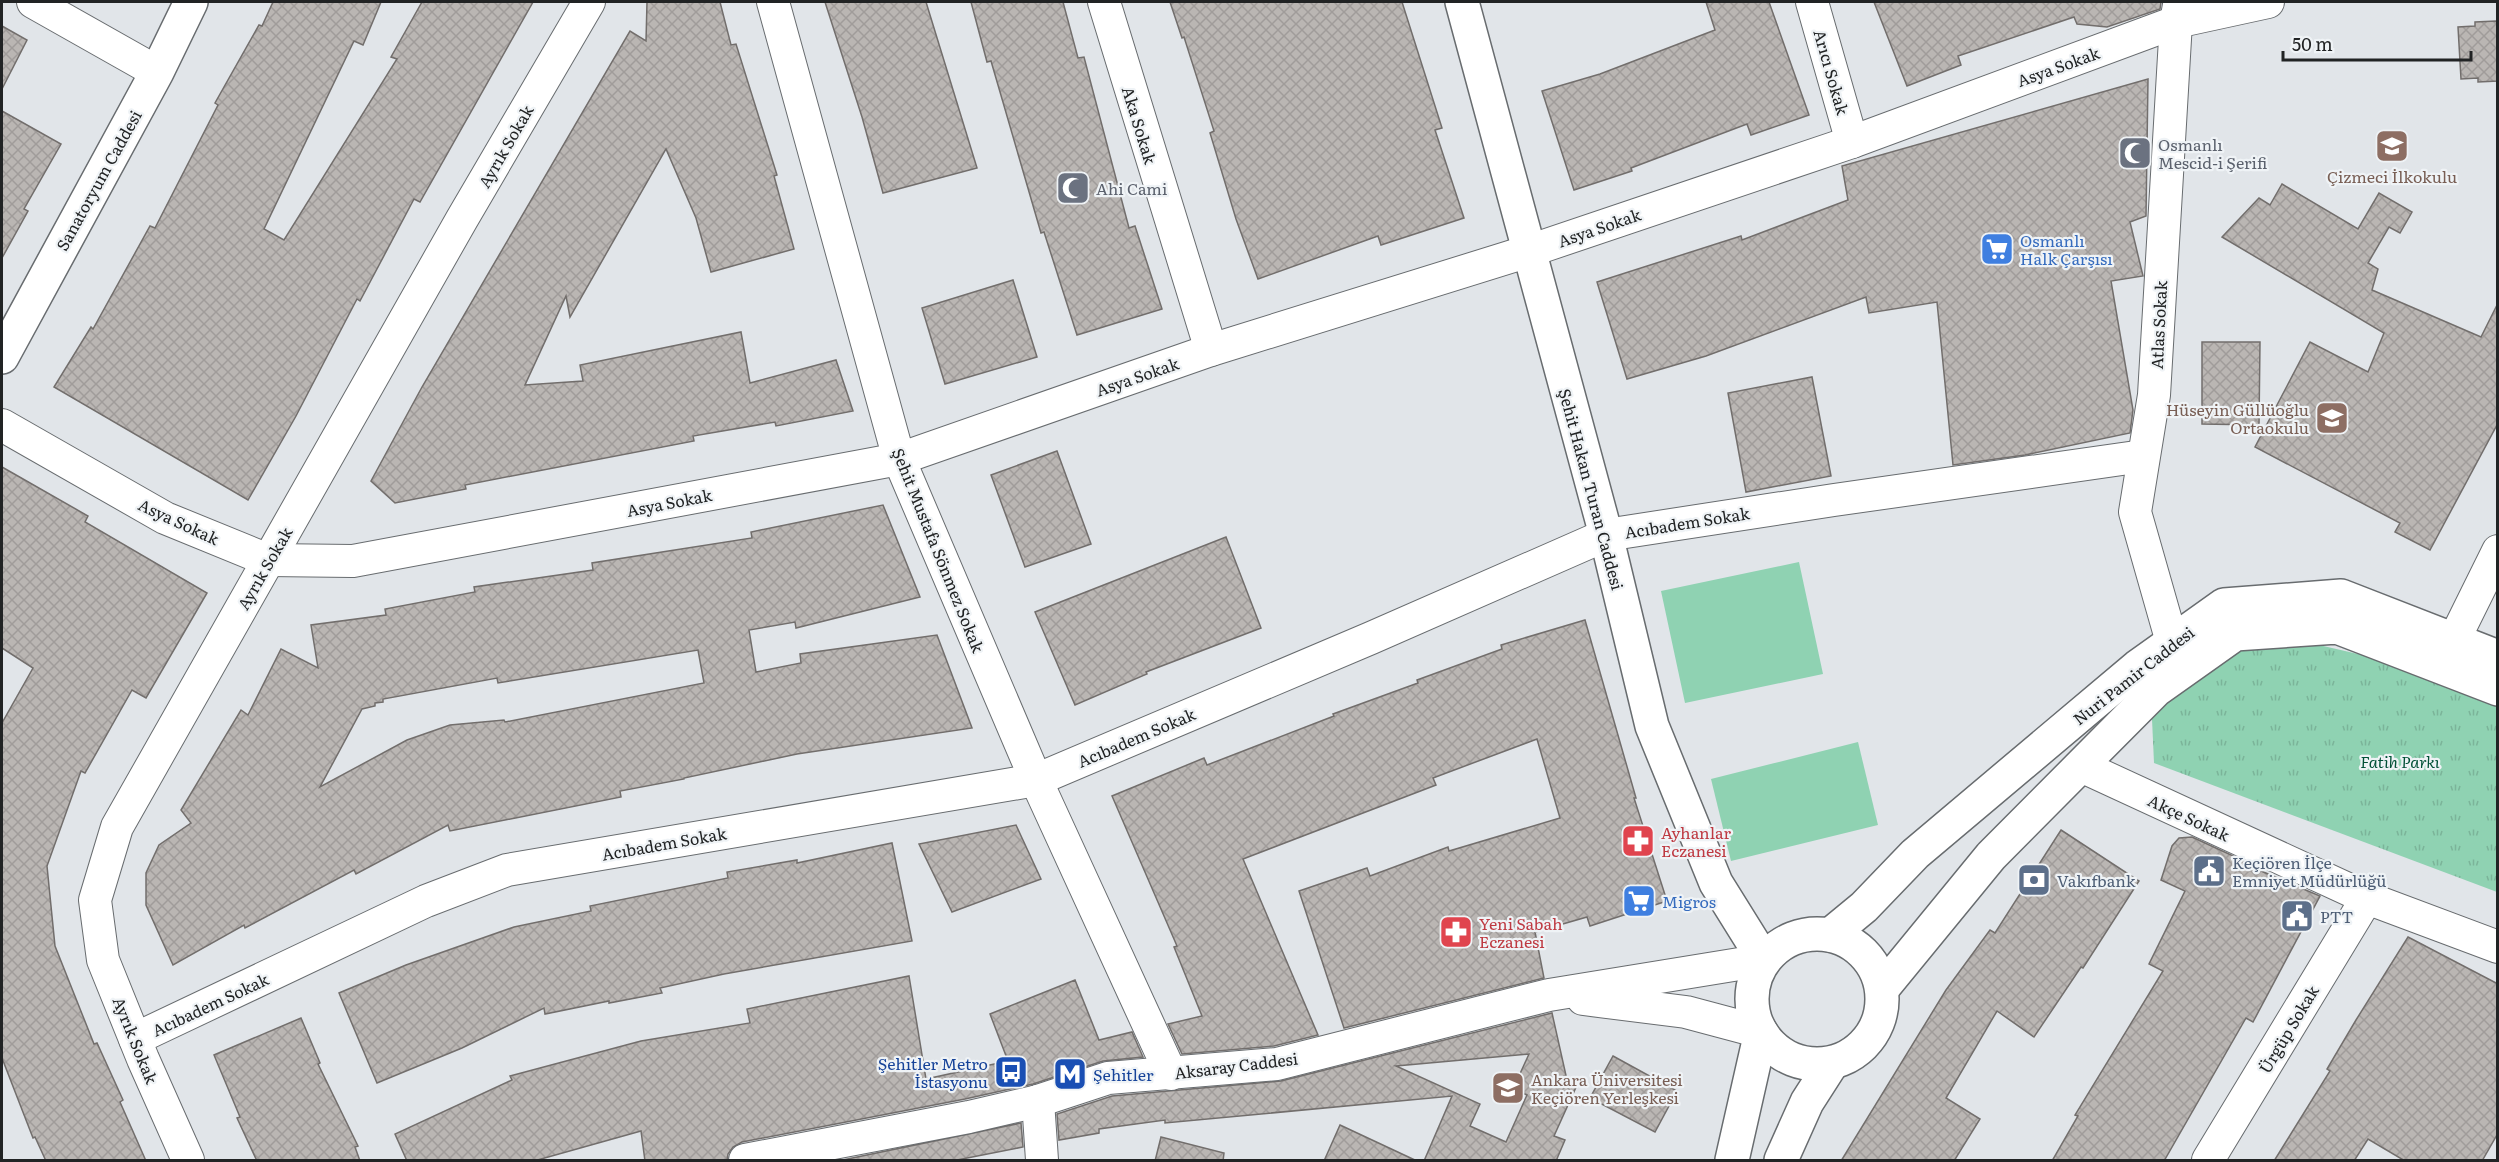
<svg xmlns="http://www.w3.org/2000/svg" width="2499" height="1162" font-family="Literata,serif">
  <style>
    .park { fill: url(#park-tufts) }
    .pitch { fill: #8fd2b2 }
    .building { fill: url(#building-cross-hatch); stroke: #726e6c; stroke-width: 1.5; fill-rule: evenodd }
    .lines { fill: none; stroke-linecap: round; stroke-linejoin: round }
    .minor-casing { stroke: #686c6f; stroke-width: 34 }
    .major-casing { stroke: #686c6f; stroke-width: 36 }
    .minor { stroke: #fff; stroke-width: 32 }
    .major { stroke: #fff; stroke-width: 33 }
    .labels { text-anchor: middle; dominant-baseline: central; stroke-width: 4.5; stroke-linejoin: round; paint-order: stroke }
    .street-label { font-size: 16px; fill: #212324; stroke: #eff3f6 }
    .worship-label { font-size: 16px; fill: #5b616d; stroke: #eff3f6; text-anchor: start }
    .education-label { font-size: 16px; fill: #785e54; stroke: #eff3f6 }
    .shop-label { font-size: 16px; fill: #366cbe; stroke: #eff3f6; text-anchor: start }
    .park-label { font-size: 16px; font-style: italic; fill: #015036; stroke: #eff3f6 }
    .health-label { font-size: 16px; fill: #be3a42; stroke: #eff3f6; text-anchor: start }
    .service-label { font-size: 16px; fill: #4e5e75; stroke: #eff3f6; text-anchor: start }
    .transit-label { font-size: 16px; fill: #164399; stroke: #eff3f6; text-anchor: end }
  </style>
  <defs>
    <pattern id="park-tufts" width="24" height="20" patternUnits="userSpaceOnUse" patternTransform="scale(1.5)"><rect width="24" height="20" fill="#8fd2b2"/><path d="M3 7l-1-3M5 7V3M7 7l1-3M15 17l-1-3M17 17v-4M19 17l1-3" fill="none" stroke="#7bb499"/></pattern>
    <pattern id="building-cross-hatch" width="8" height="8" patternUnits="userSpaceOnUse" patternTransform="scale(1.5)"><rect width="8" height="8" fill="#bab6b3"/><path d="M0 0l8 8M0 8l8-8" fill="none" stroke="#a09c9a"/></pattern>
  </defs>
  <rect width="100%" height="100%" fill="#e1e5e9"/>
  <!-- park -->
  <path class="park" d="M2306,642l65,15 126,47v188l-343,-129 -2,-44 34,-38 53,-30z"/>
  <!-- pitch -->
  <g class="pitch">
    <path d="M1799,562l24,112 -138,29 -24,-112z"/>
    <path d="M1858,742l20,83 -147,36 -20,-82z"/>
  </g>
  <!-- building -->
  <g class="building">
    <path d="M273,2h108l-18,43 -9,-4 -90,188 20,11 113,-181 -6,-2 31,-55h111l-113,200 -6,-3 -54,102 -3,-2 -61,117 -48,84 -194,-113 37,-60 2,2 57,-103 5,2 63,-123 -3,-2 44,-78 3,1z"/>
    <path d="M647,2h73l11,43 5,-1 41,131 -3,1 20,73 -83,23 -15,-54 -30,-69 -96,168 -4,-21 -41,89 58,-4 -3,-16 161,-33 9,51 86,-23 17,51 -77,15 -1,-4 -82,14 1,5 -229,44 1,4 -71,14 -24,-22 51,-94 208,-356 16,10z"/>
    <path d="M825,2h101l51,166 -94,25 -21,-76z"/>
    <path d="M971,2h92l15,56 6,-1 45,171 6,-2 27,83 -85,26 -33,-103 -3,1 -50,-172 -4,1z"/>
    <path d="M1170,2h232l40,126 -7,2 29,88 -83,27 -3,-9 -120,43 -22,-60 -26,-86 4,-2 -30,-94 -2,1z"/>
    <path d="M1706,2h63l40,113 -58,20 -4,-11 -116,44 1,3 -58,19 -32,-99 58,-17 115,-44z"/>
    <path d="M1874,2h287l-1,7 -53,18 -30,-3 -3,-7 -116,39 3,9 -54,21z"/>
    <path d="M2496,21l2,4v56l-20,1v-4l-17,1 -3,-52 17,-1v-4z"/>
    <path d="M2,26l25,14 -25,49z"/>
    <path d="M2148,79l-2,137 -16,6 13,54 -32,5 22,129 -3,23 -105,22 -72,10 -16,-163 -68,11 -3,-16 -160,59 -79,23 -30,-97 144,-46 1,4 106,-40 -6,-34z"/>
    <path d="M2,111l59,33 -37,65 4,2 -26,47z"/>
    <path d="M2282,184l76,45 21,-36 33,19 -12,21 -11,-6 -21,36 10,6 -6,21 109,47 17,-34v120l-68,127 -35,-18 5,-9 -145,-76 55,-105 58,30 16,-39 -162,-96 37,-39 11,7z"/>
    <path d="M1013,280l24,77 -92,27 -23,-76z"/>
    <path d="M2202,342h58l-1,83 -57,-1z"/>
    <path d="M1812,377l19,99 -85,16 -18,-99z"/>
    <path d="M1057,451l34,93 -66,23 -34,-92z"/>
    <path d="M2,467l86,49 -3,6 122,71 -61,105 -14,-8 -47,83 -4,-2 -34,95 8,80 39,98 3,-1 26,57 -3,2 26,59h-100l-11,-24 -2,1 -31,-80v-335l31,-55 -31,-20z"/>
    <path d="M883,505l37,92 -124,31 -1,-6 -46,8 7,42 45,-9 -1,-9 137,-19 35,93 -175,26 -113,24v1l-64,12 1,6 -171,34 -2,-6 -92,49 -2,-4 -109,58 -1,-3 -71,40 -27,-60v-32l13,-28 32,-22 -10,-13 60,-100 7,5 33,-66 37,19 -7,-43 75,-10 -1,-6 90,-17 -1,-5 119,-17 -1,-7 160,-25 -1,-6zM698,650l6,33 -199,39 -1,-2 -54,5 -43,15 -87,47 42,-78 13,-3v-3l8,-1v-3l114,-21 1,5z"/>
    <path d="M1226,537l35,91 -115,44 1,2 -72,31 -40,-93z"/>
    <path d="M1585,620l51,178h-2l33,103 -77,25 -3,-9 -52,15 9,46 -200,50 -45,-137 68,-23 3,8 78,-29 1,4 111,-33 -23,-79 -104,39 3,7 -193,74 75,176 -44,11 -92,8 -14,-30 34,-8 -28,-69 3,-1 -65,-150 92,-38 3,7 127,-49 -1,-2 85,-31 -1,-3 85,-31 -1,-4z"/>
    <path d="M1016,825l25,54 -89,33 -33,-68z"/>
    <path d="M2061,830l78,51 -56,87 -2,-1 -47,70 -37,-26 -51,87 34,21 -26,42h-113l105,-171 44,-60 5,3z"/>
    <path d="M2192,837l63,29 -1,2 66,28 -67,126 -7,-4 -82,143h-112l26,-45 -3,-1 88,-144 -14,-7 36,-73 -24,-11 11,-34 7,-8z"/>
    <path d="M892,843l20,98 -188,33 -64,14 2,5 -53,10v-2l-64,13 -1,-6 -82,40 -85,35 -38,-90 67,-28 108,-38 77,-16 -1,-5 138,-28 -1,-6 70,-12v3z"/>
    <path d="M2408,937l90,47v149l-16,28h-77l-37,-22 -14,22h-80l56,-90 -3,-2 29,-49z"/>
    <path d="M909,976l17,103 82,-18 -18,-47 85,-34 24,60 33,-8 11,25 -40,4 -70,23 -68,15 -223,43 -9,5 -5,7 -1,7h-82l-4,-30 -107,30h-127l-12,-27 117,-54 -2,-4 131,-35 109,-18 -3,-14z"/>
    <path d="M1552,1013l15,67 10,5 -23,51 11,4 -9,21h-132l28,-65 -287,27v-3l-66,9v4l-40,7 -2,-26 55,-18 169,-15zM1529,1054l-16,35 14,6 -21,47 -36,-16 10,-22 -84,-38z"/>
    <path d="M301,1018l19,45 -2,1 40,82 -3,1 5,14h-103l-20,-43 3,-1 -26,-62z"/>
    <path d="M1613,1056l64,35 -22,41 -65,-34z"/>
    <path d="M1021,1123l2,24 -71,14h-114z"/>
    <path d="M1340,1125l77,36h-93z"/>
    <path d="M1161,1137l63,16 -1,8h-68z"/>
  </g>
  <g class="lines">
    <defs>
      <g id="minor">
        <path d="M33,2l124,70"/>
        <path d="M773,2l126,457 137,321 135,294"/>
        <path d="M1104,2l107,348"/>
        <path d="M1812,2l40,140"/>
        <path d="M2,425l163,93 103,42 85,1 546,-102 312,-109 318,-99 323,-109 324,-120 92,-20"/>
        <path d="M2454,640l44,-89"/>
        <path d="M2172,642l-37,-130 19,-117 22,-373 3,-17"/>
        <path d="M2081,766l286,132 131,49"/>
        <path d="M1583,999l103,13 75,20"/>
        <path d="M135,1039l291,-138 81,-31 529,-90 335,-142 235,-103 228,-35 309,-44"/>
        <path d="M1038,1101l4,59"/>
        <path d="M188,1160l-45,-101 -40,-99 -8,-60 22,-73 345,-608 127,-217"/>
        <path d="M745,1160l224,-43 69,-16 70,-23 169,-14 272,-69 215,-35"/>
        <path d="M2208,1160l159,-262"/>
      </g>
      <g id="major">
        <path d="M1462,2l144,533 46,191 64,157 48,77"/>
        <path d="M2,357l155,-285 34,-70"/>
        <circle cx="1817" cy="999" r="65"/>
        <path d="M1830,935l34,-28 51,-53 222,-187 87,-62 117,-9 157,61"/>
        <path d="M1882,989l109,-133 165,-166 79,-56 102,-7 161,62"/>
        <path d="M1732,1160l29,-128"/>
        <path d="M1781,1160l26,-58 25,-39"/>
      </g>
    </defs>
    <!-- minor casing -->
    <use href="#minor" class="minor-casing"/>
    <!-- major casing -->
    <use href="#major" class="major-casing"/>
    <!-- minor -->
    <use href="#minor" class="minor"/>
    <!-- major -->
    <use href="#major" class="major"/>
  </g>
  <!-- icons -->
  <defs>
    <symbol id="school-square" viewBox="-11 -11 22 22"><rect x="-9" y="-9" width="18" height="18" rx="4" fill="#8d6e63" stroke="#eff3f6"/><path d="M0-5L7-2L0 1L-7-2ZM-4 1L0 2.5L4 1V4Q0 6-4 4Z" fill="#fff"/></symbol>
    <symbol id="mosque-square" viewBox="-11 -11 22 22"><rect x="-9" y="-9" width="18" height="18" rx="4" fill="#6b7280" stroke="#eff3f6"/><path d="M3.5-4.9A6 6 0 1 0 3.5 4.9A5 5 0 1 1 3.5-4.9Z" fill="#fff"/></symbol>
    <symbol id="supermarket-square" viewBox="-11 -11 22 22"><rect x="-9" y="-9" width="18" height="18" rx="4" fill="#3f7fe0" stroke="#eff3f6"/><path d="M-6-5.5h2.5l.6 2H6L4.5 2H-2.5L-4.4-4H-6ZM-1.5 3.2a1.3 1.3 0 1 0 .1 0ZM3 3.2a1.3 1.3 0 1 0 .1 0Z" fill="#fff"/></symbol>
    <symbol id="pharmacy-square" viewBox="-11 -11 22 22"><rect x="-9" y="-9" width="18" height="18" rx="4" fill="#e0444e" stroke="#eff3f6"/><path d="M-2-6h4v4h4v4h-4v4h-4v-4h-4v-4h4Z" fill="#fff"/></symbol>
    <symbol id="civic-square" viewBox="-11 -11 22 22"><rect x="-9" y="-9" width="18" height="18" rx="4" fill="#5c6f8a" stroke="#eff3f6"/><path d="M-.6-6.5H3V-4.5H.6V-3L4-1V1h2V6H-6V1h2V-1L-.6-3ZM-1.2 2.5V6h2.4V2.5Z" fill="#fff"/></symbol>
    <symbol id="bank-square" viewBox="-11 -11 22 22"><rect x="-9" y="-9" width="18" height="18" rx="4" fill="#5c6f8a" stroke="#eff3f6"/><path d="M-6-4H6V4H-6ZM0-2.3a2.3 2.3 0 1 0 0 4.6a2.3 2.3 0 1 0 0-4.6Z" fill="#fff"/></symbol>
    <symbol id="bus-square" viewBox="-11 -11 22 22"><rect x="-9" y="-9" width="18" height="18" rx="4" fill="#1a4fb4" stroke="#eff3f6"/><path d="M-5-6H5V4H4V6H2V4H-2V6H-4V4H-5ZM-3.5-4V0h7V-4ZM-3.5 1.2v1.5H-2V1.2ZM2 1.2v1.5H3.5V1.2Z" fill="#fff"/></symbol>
    <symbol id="metro-square" viewBox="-11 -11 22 22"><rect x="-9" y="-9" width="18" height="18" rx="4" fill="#1a4fb4" stroke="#eff3f6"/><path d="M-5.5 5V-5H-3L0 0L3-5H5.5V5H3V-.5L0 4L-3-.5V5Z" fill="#fff"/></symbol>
    <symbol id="university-square" viewBox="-11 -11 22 22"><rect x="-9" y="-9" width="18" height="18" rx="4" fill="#8d6e63" stroke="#eff3f6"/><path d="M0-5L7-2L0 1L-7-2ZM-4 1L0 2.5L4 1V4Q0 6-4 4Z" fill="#fff"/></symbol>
  </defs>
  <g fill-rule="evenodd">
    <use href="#school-square" x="2373" y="127" width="38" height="38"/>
    <use href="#mosque-square" x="2116" y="134" width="38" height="38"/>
    <use href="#mosque-square" x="1054" y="169" width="38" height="38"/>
    <use href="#supermarket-square" x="1978" y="230" width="38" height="38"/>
    <use href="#school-square" x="2313" y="399" width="38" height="38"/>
    <use href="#pharmacy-square" x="1619" y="822" width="38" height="38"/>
    <use href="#civic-square" x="2190" y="852" width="38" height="38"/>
    <use href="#bank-square" x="2015" y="861" width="38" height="38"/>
    <use href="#supermarket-square" x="1620" y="882" width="38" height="38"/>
    <use href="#civic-square" x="2278" y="897" width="38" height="38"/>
    <use href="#pharmacy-square" x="1437" y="913" width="38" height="38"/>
    <use href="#bus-square" x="992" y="1053" width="38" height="38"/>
    <use href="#metro-square" x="1051" y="1055" width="38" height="38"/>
    <use href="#university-square" x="1489" y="1069" width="38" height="38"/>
  </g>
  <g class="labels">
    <!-- street labels -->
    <g class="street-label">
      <text transform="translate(2058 66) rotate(-20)">Asya Sokak</text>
      <text transform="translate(1832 72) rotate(74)">Arıcı Sokak</text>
      <text transform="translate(1140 125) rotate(73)">Aka Sokak</text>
      <text transform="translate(505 146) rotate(-60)">Ayrık Sokak</text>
      <text transform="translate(98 180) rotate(-61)">Sanatoryum Caddesi</text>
      <text transform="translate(1599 227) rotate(-19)">Asya Sokak</text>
      <text transform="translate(2158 325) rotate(-87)">Atlas Sokak</text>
      <text transform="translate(1137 376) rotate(-19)">Asya Sokak</text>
      <text transform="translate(1592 489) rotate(75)">Şehit Hakan Turan Caddesi</text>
      <text transform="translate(669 502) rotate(-11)">Asya Sokak</text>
      <text transform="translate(179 521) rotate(25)">Asya Sokak</text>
      <text transform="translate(1687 522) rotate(-9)">Acıbadem Sokak</text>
      <text transform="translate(939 550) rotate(68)">Şehit Mustafa Sönmez Sokak</text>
      <text transform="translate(264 568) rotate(-60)">Ayrık Sokak</text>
      <text transform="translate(2133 675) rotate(-38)">Nuri Pamir Caddesi</text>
      <text transform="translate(1136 737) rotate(-23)">Acıbadem Sokak</text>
      <text transform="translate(2189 817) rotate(25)">Akçe Sokak</text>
      <text transform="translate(664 843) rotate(-10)">Acıbadem Sokak</text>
      <text transform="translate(210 1004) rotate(-25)">Acıbadem Sokak</text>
      <text transform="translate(2288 1029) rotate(-59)">Ürgüp Sokak</text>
      <text transform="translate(136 1040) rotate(68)">Ayrık Sokak</text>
      <text transform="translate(1236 1065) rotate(-7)">Aksaray Caddesi</text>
    </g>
    <!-- worship labels -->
    <g class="worship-label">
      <text x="2158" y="144">Osmanlı<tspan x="2158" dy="18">Mescid-i Şerifi</tspan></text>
      <text x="1096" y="188">Ahi Cami</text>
    </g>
    <!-- education labels -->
    <g class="education-label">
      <text x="2392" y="176">Çizmeci İlkokulu</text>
      <text x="2309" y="409" text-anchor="end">Hüseyin Güllüoğlu<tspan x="2309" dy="18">Ortaokulu</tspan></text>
      <text x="1531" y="1079" text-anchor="start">Ankara Üniversitesi<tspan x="1531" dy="18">Keçiören Yerleşkesi</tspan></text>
    </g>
    <!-- shop labels -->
    <g class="shop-label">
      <text x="2020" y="240">Osmanlı<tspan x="2020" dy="18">Halk Çarşısı</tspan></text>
      <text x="1662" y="901">Migros</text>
    </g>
    <!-- park labels -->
    <g class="park-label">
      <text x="2400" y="761">Fatih Parkı</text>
    </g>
    <!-- health labels -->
    <g class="health-label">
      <text x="1661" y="832">Ayhanlar<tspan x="1661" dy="18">Eczanesi</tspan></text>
      <text x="1479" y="923">Yeni Sabah<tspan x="1479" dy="18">Eczanesi</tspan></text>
    </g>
    <!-- service labels -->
    <g class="service-label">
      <text x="2232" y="862">Keçiören İlçe<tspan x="2232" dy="18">Emniyet Müdürlüğü</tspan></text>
      <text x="2057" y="880">Vakıfbank</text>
      <text x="2320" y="916">PTT</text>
    </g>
    <!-- transit labels -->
    <g class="transit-label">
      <text x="988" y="1063">Şehitler Metro<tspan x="988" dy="18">İstasyonu</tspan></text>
      <text x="1093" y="1074" text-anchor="start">Şehitler</text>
    </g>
  </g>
  <!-- border -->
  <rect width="2499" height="1162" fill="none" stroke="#212324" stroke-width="6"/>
  <!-- scale -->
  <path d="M2283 51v9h188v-9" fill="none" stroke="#212324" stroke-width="3"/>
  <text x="2292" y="51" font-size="18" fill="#212324" stroke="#eff3f6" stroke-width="4.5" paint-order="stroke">50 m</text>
</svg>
